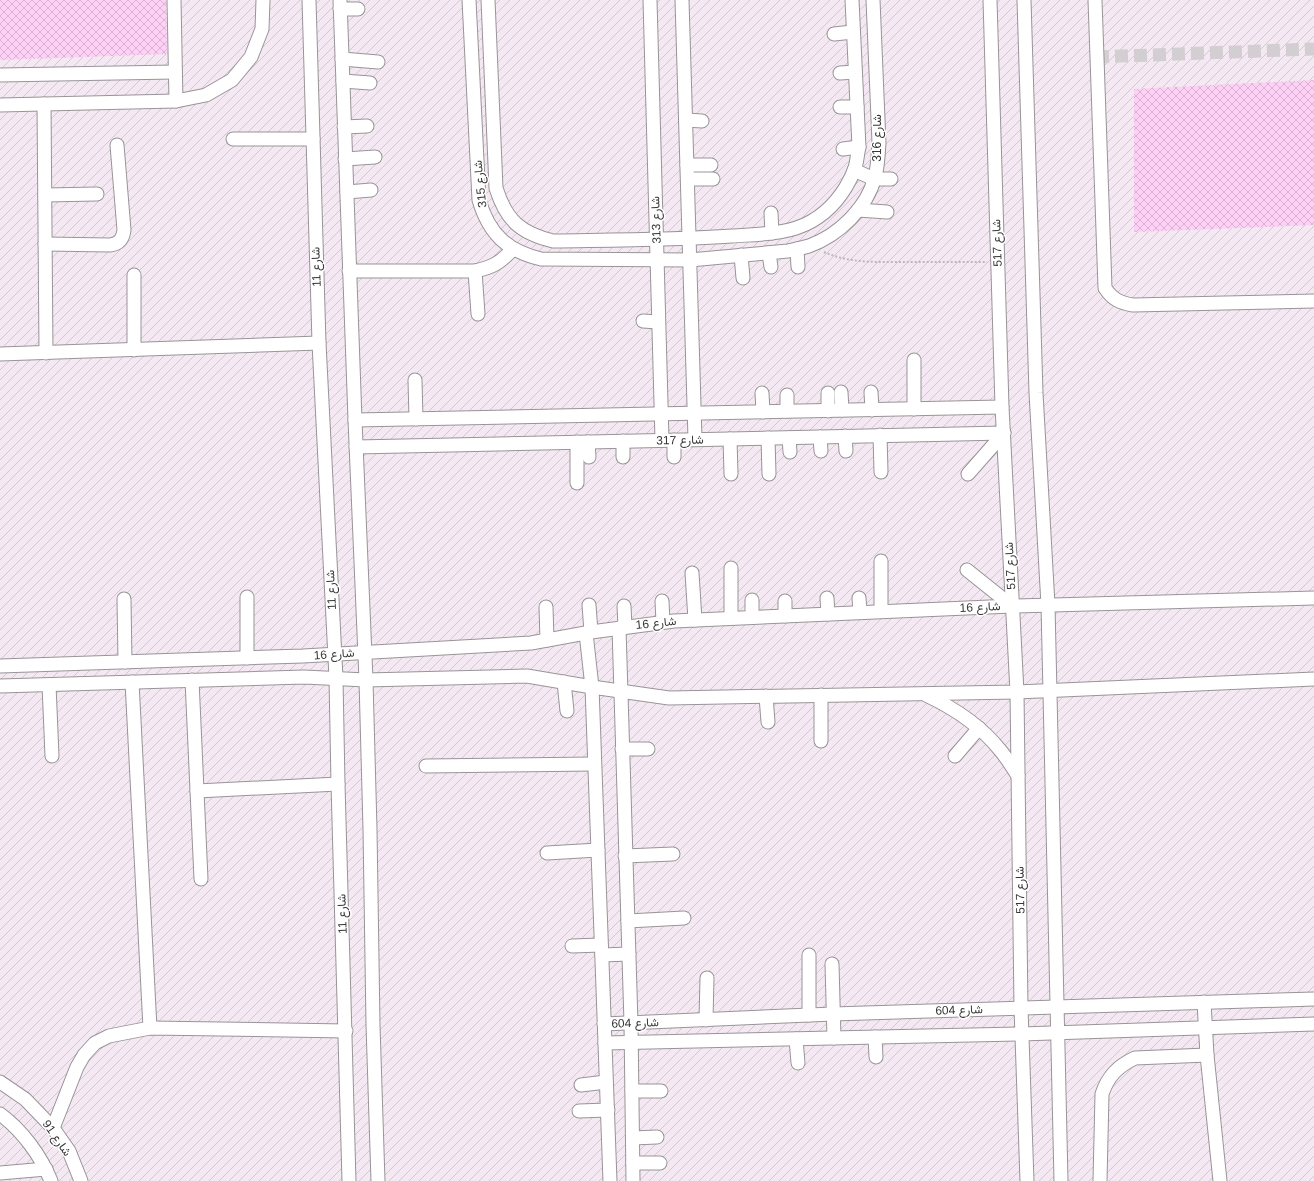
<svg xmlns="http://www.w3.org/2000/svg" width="1314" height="1181" font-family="Arial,Vazirmatn,sans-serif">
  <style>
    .industrial { fill: url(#industrial-furrows) }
    .building { fill: url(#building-cross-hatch) }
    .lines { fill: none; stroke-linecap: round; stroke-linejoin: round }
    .minor-tunnel { stroke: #d2ced1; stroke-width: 13; stroke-dasharray: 13 6; stroke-linecap: butt }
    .minor-casing { stroke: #989497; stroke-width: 15 }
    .path { stroke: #bbb8bb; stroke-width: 2; stroke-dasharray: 2 2; stroke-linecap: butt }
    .minor { stroke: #fff; stroke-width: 13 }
    .labels { text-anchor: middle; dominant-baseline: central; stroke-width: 3; stroke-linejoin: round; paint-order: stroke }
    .street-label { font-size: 12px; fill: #383738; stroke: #fff }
  </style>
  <defs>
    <pattern id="industrial-furrows" width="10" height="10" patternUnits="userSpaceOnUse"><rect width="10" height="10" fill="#f4e9f2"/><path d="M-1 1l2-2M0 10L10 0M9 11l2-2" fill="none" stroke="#d2c8d0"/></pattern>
    <pattern id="building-cross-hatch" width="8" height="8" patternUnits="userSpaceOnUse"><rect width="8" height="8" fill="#fdd0f5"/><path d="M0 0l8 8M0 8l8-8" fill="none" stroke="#dab3d3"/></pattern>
  </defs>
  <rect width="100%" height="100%" fill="#f8f4f7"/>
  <!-- industrial -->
  <rect class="industrial" x="0" y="0" width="1314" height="1181"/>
  <!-- building -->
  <g class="building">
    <path d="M0,0h166l1,54 -167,6z"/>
    <path d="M1314,80v145l-180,7v-143z"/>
  </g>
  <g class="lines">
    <!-- minor-tunnel -->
    <path class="minor-tunnel" d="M1096,57l218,-8"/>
    <defs>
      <g id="minor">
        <path d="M174,0l2,101"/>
        <path d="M309,0l10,343 17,335 2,106 11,397"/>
        <path d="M340,0l15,420 11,260 4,149 3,196 5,156"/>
        <path d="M469,0l10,200c10,34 28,51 62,59l149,1 98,-9c7,-2 14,-3 21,-5 30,-11 58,-38 66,-69 3,-11 3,-22 4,-34l-6,-143"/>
        <path d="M488,0l8,188c10,32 24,45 57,53 60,-1 119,-1 179,-5 26,-2 56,-1 80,-15 19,-11 33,-29 42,-50 3,-7 3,-16 5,-24l-7,-147"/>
        <path d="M650,0l12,440"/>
        <path d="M682,0l13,439"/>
        <path d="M990,0l12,407 15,285 4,316 6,173"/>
        <path d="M1024,0l12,393 12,212 13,576"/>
        <path d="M1095,0l10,288c7,11 15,15 28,17l181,-4"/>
        <path d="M340,9h18"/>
        <path d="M834,34l19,-2"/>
        <path d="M342,59l36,3"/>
        <path d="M840,73l15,-1"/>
        <path d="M0,75l175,-3"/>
        <path d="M343,81l27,2"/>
        <path d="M44,104l2,249"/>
        <path d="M0,105l176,-4 30,-6 26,-15 19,-23 11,-28 1,-29"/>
        <path d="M840,107h17"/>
        <path d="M686,120l16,1"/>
        <path d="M344,127l23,-1"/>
        <path d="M233,139h80"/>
        <path d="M843,149l16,-2"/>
        <path d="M345,159l30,-2"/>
        <path d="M687,165h24"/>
        <path d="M854,170l20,9h17"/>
        <path d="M688,179h25"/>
        <path d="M347,192l24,-2"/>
        <path d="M45,195l52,-1"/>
        <path d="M858,210l29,2"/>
        <path d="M771,213l1,20"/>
        <path d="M45,244l65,1c9,-1 13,-6 14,-15l-7,-85"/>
        <path d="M797,249l1,18"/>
        <path d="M769,253l2,14"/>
        <path d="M741,255l2,23"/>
        <path d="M349,271h126c18,-4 25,-8 38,-22"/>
        <path d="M475,271l3,43"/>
        <path d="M134,275v75"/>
        <path d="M643,321l15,1"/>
        <path d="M0,354l319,-11"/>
        <path d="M415,380l1,39"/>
        <path d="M841,392l1,18"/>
        <path d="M871,392l1,18"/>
        <path d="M762,393l1,19"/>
        <path d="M828,393v18"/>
        <path d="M787,395v16"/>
        <path d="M914,409v-49"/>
        <path d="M355,420l647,-13"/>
        <path d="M880,435l1,37"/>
        <path d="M845,436l1,15"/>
        <path d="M820,437l1,14"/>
        <path d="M768,438l1,36"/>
        <path d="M789,438l1,14"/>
        <path d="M730,439l1,35"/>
        <path d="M674,440v17"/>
        <path d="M623,441v16"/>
        <path d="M577,442v41"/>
        <path d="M588,442l1,15"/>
        <path d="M356,447l648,-14"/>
        <path d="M968,474l36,-41"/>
        <path d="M881,561v50"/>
        <path d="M731,568v50"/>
        <path d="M967,570l45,36"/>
        <path d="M692,573l3,47"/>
        <path d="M827,598l1,16"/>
        <path d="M859,598l1,14"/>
        <path d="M124,599l1,63"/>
        <path d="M752,600v17"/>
        <path d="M662,601l1,21"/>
        <path d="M785,601v15"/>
        <path d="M589,605l2,27"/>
        <path d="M624,606l1,21"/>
        <path d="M546,607l1,33"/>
        <path d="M619,628l12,395 2,158"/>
        <path d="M586,633l6,54 18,494"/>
        <path d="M247,658v-61"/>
        <path d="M0,666l303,-10 228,-13 60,-11 83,-11 338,-15 302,-8"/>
        <path d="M192,680l9,199"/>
        <path d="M132,682l18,346"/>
        <path d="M564,682l3,29"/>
        <path d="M49,685l3,71"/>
        <path d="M0,686l304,-9 62,3 161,-4 65,11 77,11 348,-6 297,-13"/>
        <path d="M926,695c28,13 54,30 74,55 7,8 12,17 18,26"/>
        <path d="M766,696l2,26"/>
        <path d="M821,741v-46"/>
        <path d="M622,749h26"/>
        <path d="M955,756l24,-28"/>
        <path d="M426,766l168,-2"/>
        <path d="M197,791l141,-7"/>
        <path d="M547,853l51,-3"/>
        <path d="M625,856l48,-2"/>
        <path d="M628,921l56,-3"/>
        <path d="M572,946l29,-1"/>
        <path d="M602,955l27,-1"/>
        <path d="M809,955v60"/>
        <path d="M832,964l2,74"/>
        <path d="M1204,1002l3,53 13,126"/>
        <path d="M706,1020l1,-42"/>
        <path d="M604,1024l229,-10 481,-15"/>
        <path d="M875,1037l1,20"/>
        <path d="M796,1039l2,24"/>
        <path d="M605,1043l417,-9 292,-10"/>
        <path d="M0,1082l25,17 28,29 16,23 12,30"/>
        <path d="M581,1085l25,-3"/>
        <path d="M632,1091h29"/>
        <path d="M579,1111l29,-1"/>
        <path d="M0,1114c22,16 41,42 51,67"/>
        <path d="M53,1128l24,-61 7,-12 11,-12 14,-7 41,-8 196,3"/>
        <path d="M633,1138l24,-1"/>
        <path d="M633,1163h27"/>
        <path d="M0,1173l46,-4"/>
        <path d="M1100,1181l2,-87c6,-18 16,-28 33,-36l72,-3"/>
      </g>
    </defs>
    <!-- minor casing -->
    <use href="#minor" class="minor-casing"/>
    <!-- path -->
    <path class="path" d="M824,252c26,12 58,10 85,10 26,0 52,0 78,0"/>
    <!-- minor -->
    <use href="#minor" class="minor"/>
  </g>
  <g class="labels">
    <!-- street labels -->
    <g class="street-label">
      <text transform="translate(877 138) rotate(-90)">شارع 316</text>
      <text transform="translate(480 184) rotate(-96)">شارع 315</text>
      <text transform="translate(656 220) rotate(-92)">شارع 313</text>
      <text transform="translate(997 243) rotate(-92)">شارع 517</text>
      <text transform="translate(316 267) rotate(-92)">شارع 11</text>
      <text transform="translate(680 440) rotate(-1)">شارع 317</text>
      <text transform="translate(1010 566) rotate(-93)">شارع 517</text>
      <text transform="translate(331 590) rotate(-93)">شارع 11</text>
      <text transform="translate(980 607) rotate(-3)">شارع 16</text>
      <text transform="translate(656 623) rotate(-6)">شارع 16</text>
      <text transform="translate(334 654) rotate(-4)">شارع 16</text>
      <text transform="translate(1020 890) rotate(-91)">شارع 517</text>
      <text transform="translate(342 914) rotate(-92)">شارع 11</text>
      <text transform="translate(959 1010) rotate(-2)">شارع 604</text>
      <text transform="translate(635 1023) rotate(-2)">شارع 604</text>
      <text transform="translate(57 1138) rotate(55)">شارع 91</text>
    </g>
  </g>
</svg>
